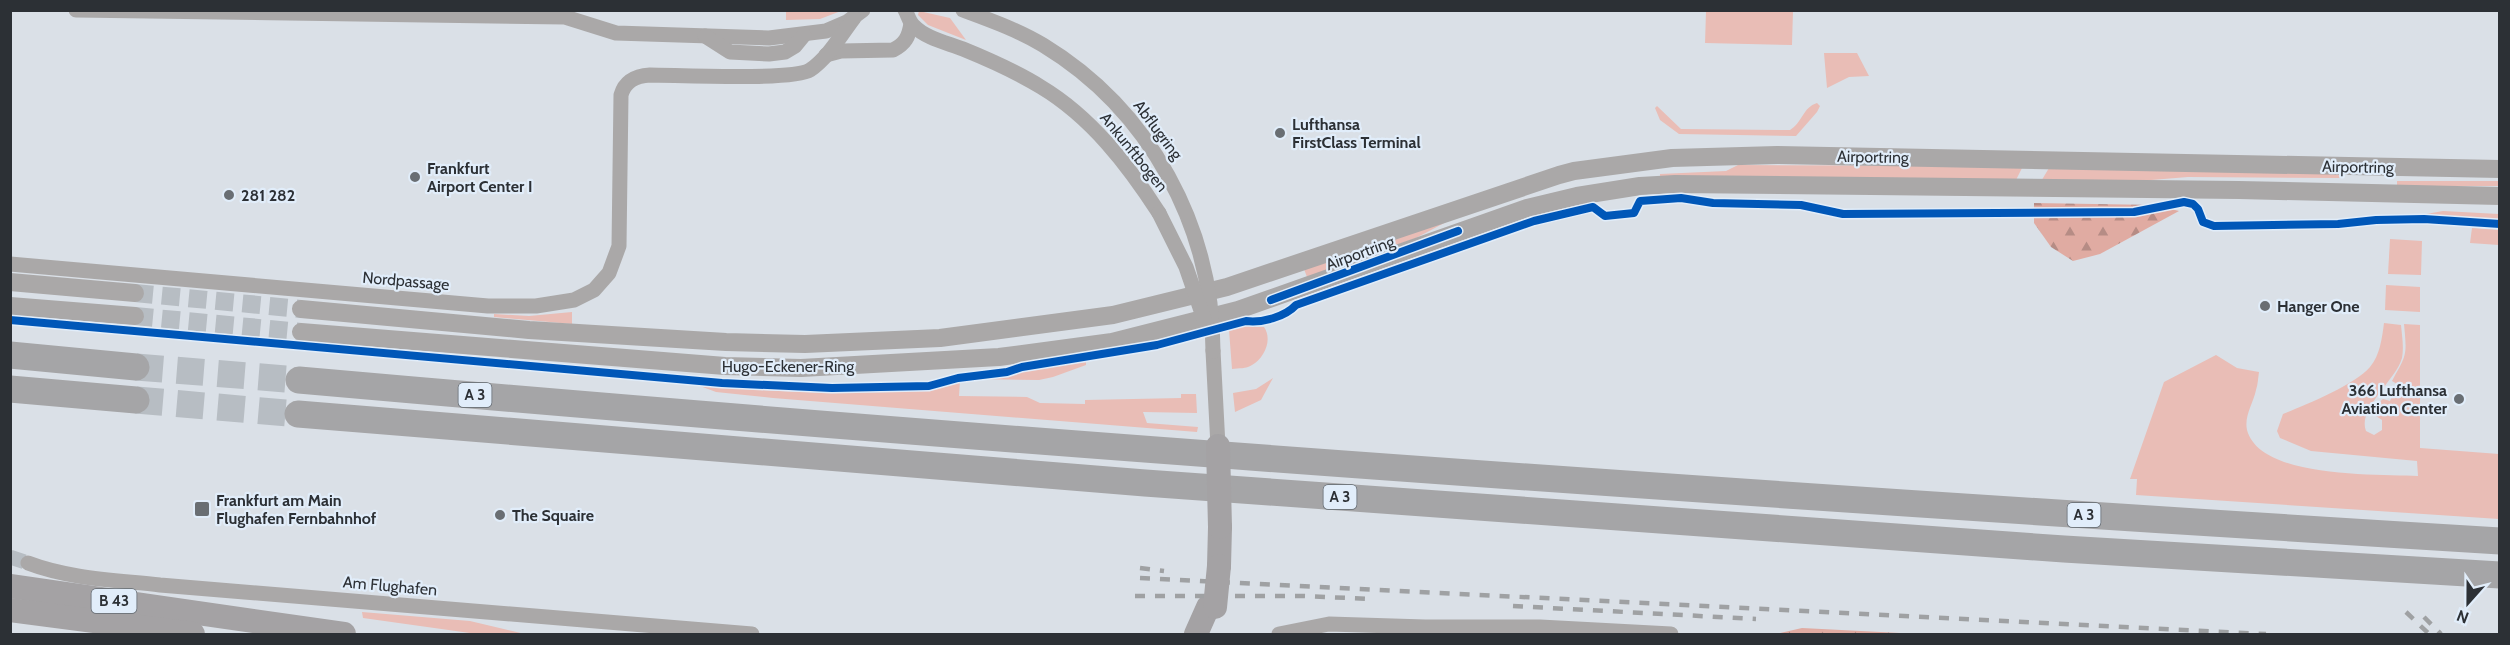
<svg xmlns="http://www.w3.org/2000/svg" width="2510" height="645" font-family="Cabin,sans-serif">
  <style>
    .green { fill: #e9bdb6 }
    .forest { fill: url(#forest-firs) }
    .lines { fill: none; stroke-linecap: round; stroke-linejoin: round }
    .minor-tunnel { stroke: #b7bdc3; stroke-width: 15; stroke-dasharray: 15 8; stroke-linecap: butt }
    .tertiary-tunnel { stroke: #b7bdc3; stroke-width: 18; stroke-dasharray: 18 9; stroke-linecap: butt }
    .motorway-tunnel { stroke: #b7bdc3; stroke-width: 27; stroke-dasharray: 27 14; stroke-linecap: butt }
    .minor { stroke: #aaa8a8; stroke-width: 15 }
    .tertiary { stroke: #aaa8a8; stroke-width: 18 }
    .trunk { stroke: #a4a2a4; stroke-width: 24 }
    .motorway { stroke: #a5a5a7; stroke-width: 27 }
    .rail { stroke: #9fa1a3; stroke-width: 4.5; stroke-dasharray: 10 10; stroke-linecap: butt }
    .minor-bridge { stroke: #aaa8a8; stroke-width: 15 }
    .trunk-bridge { stroke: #a4a2a4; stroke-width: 24 }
    .cycleway-casing { stroke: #e1edfa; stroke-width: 11 }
    .cycleway { stroke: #0057b8; stroke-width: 8 }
    .poi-dot { fill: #696e73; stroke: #e1edfa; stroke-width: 2 }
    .labels { text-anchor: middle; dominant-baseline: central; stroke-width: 4.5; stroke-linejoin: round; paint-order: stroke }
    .shield { fill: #e1edfa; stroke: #626970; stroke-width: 1.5 }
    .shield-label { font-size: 15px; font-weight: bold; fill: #2c3035 }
    .poi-label { font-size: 16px; font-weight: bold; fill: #2c3035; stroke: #e1edfa; text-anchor: start }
    .street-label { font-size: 16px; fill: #2c3035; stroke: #e1edfa }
  </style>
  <defs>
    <pattern id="forest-firs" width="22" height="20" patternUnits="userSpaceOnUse" patternTransform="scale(1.5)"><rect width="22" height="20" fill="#e0aba2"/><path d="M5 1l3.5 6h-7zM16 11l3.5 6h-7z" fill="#b68c85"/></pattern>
  </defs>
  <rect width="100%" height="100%" fill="#dae0e7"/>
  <!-- green -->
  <g class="green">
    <path d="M786,11v-1l55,1 -21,8 -34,1z"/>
    <path d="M919,11l31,7 16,22 -38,-15 -10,-10z"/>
    <path d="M1706,11h87l-1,34 -87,-2z"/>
    <path d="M1824,53h33l12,23 -20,1 -22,11z"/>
    <path d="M1817,103l3,3 -3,6 -21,24 -117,-2 -19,-14 -5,-12 2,-2 24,23 109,1c12,-7 13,-23 27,-27z"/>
    <path d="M1738,165l285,1 -9,18 -354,-5v-5l66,-3z"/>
    <path d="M2049,168l293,4v6l-154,-1 -49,4 -99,2z"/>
    <path d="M2397,181h103l-1,5h-102z"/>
    <path d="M2443,211l56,3v7l-84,-5z"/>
    <path d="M1448,221l-32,17 -109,39 -3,-8z"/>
    <path d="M2472,228l27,2v15l-29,-2z"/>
    <path d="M2390,239l32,2 -1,34 -33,-1z"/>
    <path d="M2386,285l34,2v25l-35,-2z"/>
    <path d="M572,312v12l-78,-7v-3l35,2z"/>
    <path d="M1252,323l4,4h8c9,13 0,31 -12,38 -6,4 -13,3 -20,4l-3,-39z"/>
    <path d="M2384,323l17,2c1,11 3,22 1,33 -6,22 -45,51 -36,73l8,4 8,-5v-10l-6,-4h-6l7,-12 6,-5 7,2 7,-17 -5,-3c15,-27 15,-25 12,-57l16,1v123l79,6v65l-363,-24 1,-16h-7l34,-97 52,-27 21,13 22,4c-1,6 -1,12 -3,18 -3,14 -12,26 -9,40 13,49 131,44 171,46l-1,-15 -106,-10 -31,-13 -3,-7 6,-17c22,-9 72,-29 87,-47 10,-12 12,-29 14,-44z"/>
    <path d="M1086,362v3l-33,12 -14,3 -63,-1 33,-4 14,-6z"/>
    <path d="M1273,378l-12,22 -26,12 -2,-19 23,-4z"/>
    <path d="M960,381l-1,15 68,1 13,6 45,1v-4l96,-2v-4h15l1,19 -54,-1 4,11 51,4 -1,5 -424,-34 -57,-6 -16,-6c61,4 121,9 183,5 27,-1 51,-2 77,-10z"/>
    <path d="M362,612l108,9 55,13h-48l-114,-16z"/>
  </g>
  <!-- forest -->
  <g class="forest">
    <path d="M2034,203l121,2 24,6 -79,43 -27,7 -22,-14 -17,-24z"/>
    <path d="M1802,628l118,6h-144z"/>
  </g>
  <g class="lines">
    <!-- minor-tunnel -->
    <path class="minor-tunnel" d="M10,557l18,6"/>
    <!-- tertiary-tunnel -->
    <g class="tertiary-tunnel">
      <path d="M135,293l166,16"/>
      <path d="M135,316l166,16"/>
    </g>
    <!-- motorway-tunnel -->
    <g class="motorway-tunnel">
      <path d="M136,367l163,13"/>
      <path d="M136,400l162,14"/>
    </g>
    <!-- minor -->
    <g class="minor">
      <path d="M76,10l489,7 51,16 153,5 57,-7 21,-9 16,-12"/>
      <path d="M905,10c3,5 4,12 9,16 11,12 34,17 49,23 27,11 54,23 78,38 50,30 87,78 118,126"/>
      <path d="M705,36l25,16 39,2 16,-2 10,-6 9,-11"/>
      <path d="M826,55l15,-4 52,-1c12,-6 16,-13 18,-27"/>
      <path d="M10,264l478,42h48l38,-6 20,-10 15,-17 10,-27 2,-151c4,-14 14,-19 29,-20 26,0 143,6 160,-5 18,-12 31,-35 44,-52"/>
      <path d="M1213,351l5,95"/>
      <path d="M28,563c42,16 88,17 132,22l592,49"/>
      <path d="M1279,634l50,-10 96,3h115l131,7"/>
    </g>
    <!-- tertiary -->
    <g class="tertiary">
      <path d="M10,282l125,11"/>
      <path d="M10,306l125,10"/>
      <path d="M301,309l228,21 197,12 79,2 135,-6 173,-23 114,-28 332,-112 15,-4 98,-13 105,-3 723,14"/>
      <path d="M301,332l424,34 76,2 198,-11 113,-15 126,-32 289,-102 50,-12 63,-10 35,-2 564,6 261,6"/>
    </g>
    <!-- trunk -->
    <g class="trunk">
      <path d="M1219,566l1,-39"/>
      <path d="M10,586l334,48"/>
      <path d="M10,610l183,24"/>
      <path d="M1196,634l12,-27"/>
    </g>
    <!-- motorway -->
    <g class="motorway">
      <path d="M10,355l126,12"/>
      <path d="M299,380c732,65 1466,116 2201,161"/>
      <path d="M10,389l126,11"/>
      <path d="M298,414l847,69 919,66 436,26"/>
    </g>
    <!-- rail -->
    <g class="rail">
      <path d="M1140,568l24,3"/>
      <path d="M1140,578l1126,56"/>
      <path d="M1135,596h169l66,3"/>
      <path d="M1513,606l243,13"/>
      <path d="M2406,612l23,22"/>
      <path d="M2424,617l17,17"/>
    </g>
    <!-- minor-bridge -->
    <g class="minor-bridge">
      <path d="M963,10c27,10 55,20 80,35 107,65 170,182 170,306"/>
      <path d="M1159,213l27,54 20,58"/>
    </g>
    <!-- trunk-bridge -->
    <g class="trunk-bridge">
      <path d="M1218,446l2,81"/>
      <path d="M1215,607l4,-41"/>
    </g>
    <defs>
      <g id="cycleway">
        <path d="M1271,300l187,-69"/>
        <path d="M10,320l712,63 110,5 97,-2 29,-8 49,-6 15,-5 135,-22 89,-24c16,2 39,-4 50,-16l238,-84 59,-14 12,9 29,-3 6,-12 41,-3 32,5 88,2 42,9 291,-2 50,-10 9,2 5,5 5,13 11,4 124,-2 38,-4 48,-1 76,5"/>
      </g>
    </defs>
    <!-- cycleway casing -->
    <use href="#cycleway" class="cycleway-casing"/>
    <!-- cycleway -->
    <use href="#cycleway" class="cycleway"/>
  </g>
  <!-- markers -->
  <g class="poi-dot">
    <circle cx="1280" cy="133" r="6"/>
    <circle cx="415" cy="177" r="6"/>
    <circle cx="229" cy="195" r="6"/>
    <circle cx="2265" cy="306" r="6"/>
    <circle cx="2459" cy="399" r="6"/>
    <rect x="194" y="501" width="16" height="16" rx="3"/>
    <circle cx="500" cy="515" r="6"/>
  </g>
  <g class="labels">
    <!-- shield labels -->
    <g class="shield">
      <rect x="458.5" y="383" width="33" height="24" rx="4.5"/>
      <rect x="1323.5" y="485" width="33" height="24" rx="4.5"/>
      <rect x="2067.5" y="503" width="33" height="24" rx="4.5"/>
      <rect x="91.5" y="589" width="45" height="24" rx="4.5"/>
    </g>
    <g class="shield-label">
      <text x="475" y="395">A 3</text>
      <text x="1340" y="497">A 3</text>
      <text x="2084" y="515">A 3</text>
      <text x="114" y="601">B 43</text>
    </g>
    <!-- poi labels -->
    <g class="poi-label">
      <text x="1292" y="124">Lufthansa<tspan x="1292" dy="18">FirstClass Terminal</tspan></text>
      <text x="427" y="168">Frankfurt<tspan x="427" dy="18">Airport Center I</tspan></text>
      <text x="241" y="195">281 282</text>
      <text x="2277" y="306">Hanger One</text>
      <text x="2447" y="390" text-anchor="end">366 Lufthansa<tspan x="2447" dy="18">Aviation Center</tspan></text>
      <text x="216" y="500">Frankfurt am Main<tspan x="216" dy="18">Flughafen Fernbahnhof</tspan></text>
      <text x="512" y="515">The Squaire</text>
    </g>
    <!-- street labels -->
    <g class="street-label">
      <text transform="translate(1158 130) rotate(53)">Abflugring</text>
      <text transform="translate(1134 152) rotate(51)">Ankunftbogen</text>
      <text transform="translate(1873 157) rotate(1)">Airportring</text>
      <text transform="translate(2358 167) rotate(1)">Airportring</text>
      <text transform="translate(1360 253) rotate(-20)">Airportring</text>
      <text transform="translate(406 281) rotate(5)">Nordpassage</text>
      <text x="788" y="366">Hugo-Eckener-Ring</text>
      <text transform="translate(390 586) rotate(5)">Am Flughafen</text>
    </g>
  </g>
  <!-- border -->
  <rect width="2510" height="645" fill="none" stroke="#2c3035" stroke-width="24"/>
  <!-- north arrow -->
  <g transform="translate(2468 603) rotate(201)" stroke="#e1edfa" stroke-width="4.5" paint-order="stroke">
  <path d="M0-4.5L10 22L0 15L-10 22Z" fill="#2c3035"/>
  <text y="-9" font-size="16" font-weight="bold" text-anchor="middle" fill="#2c3035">N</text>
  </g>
</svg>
